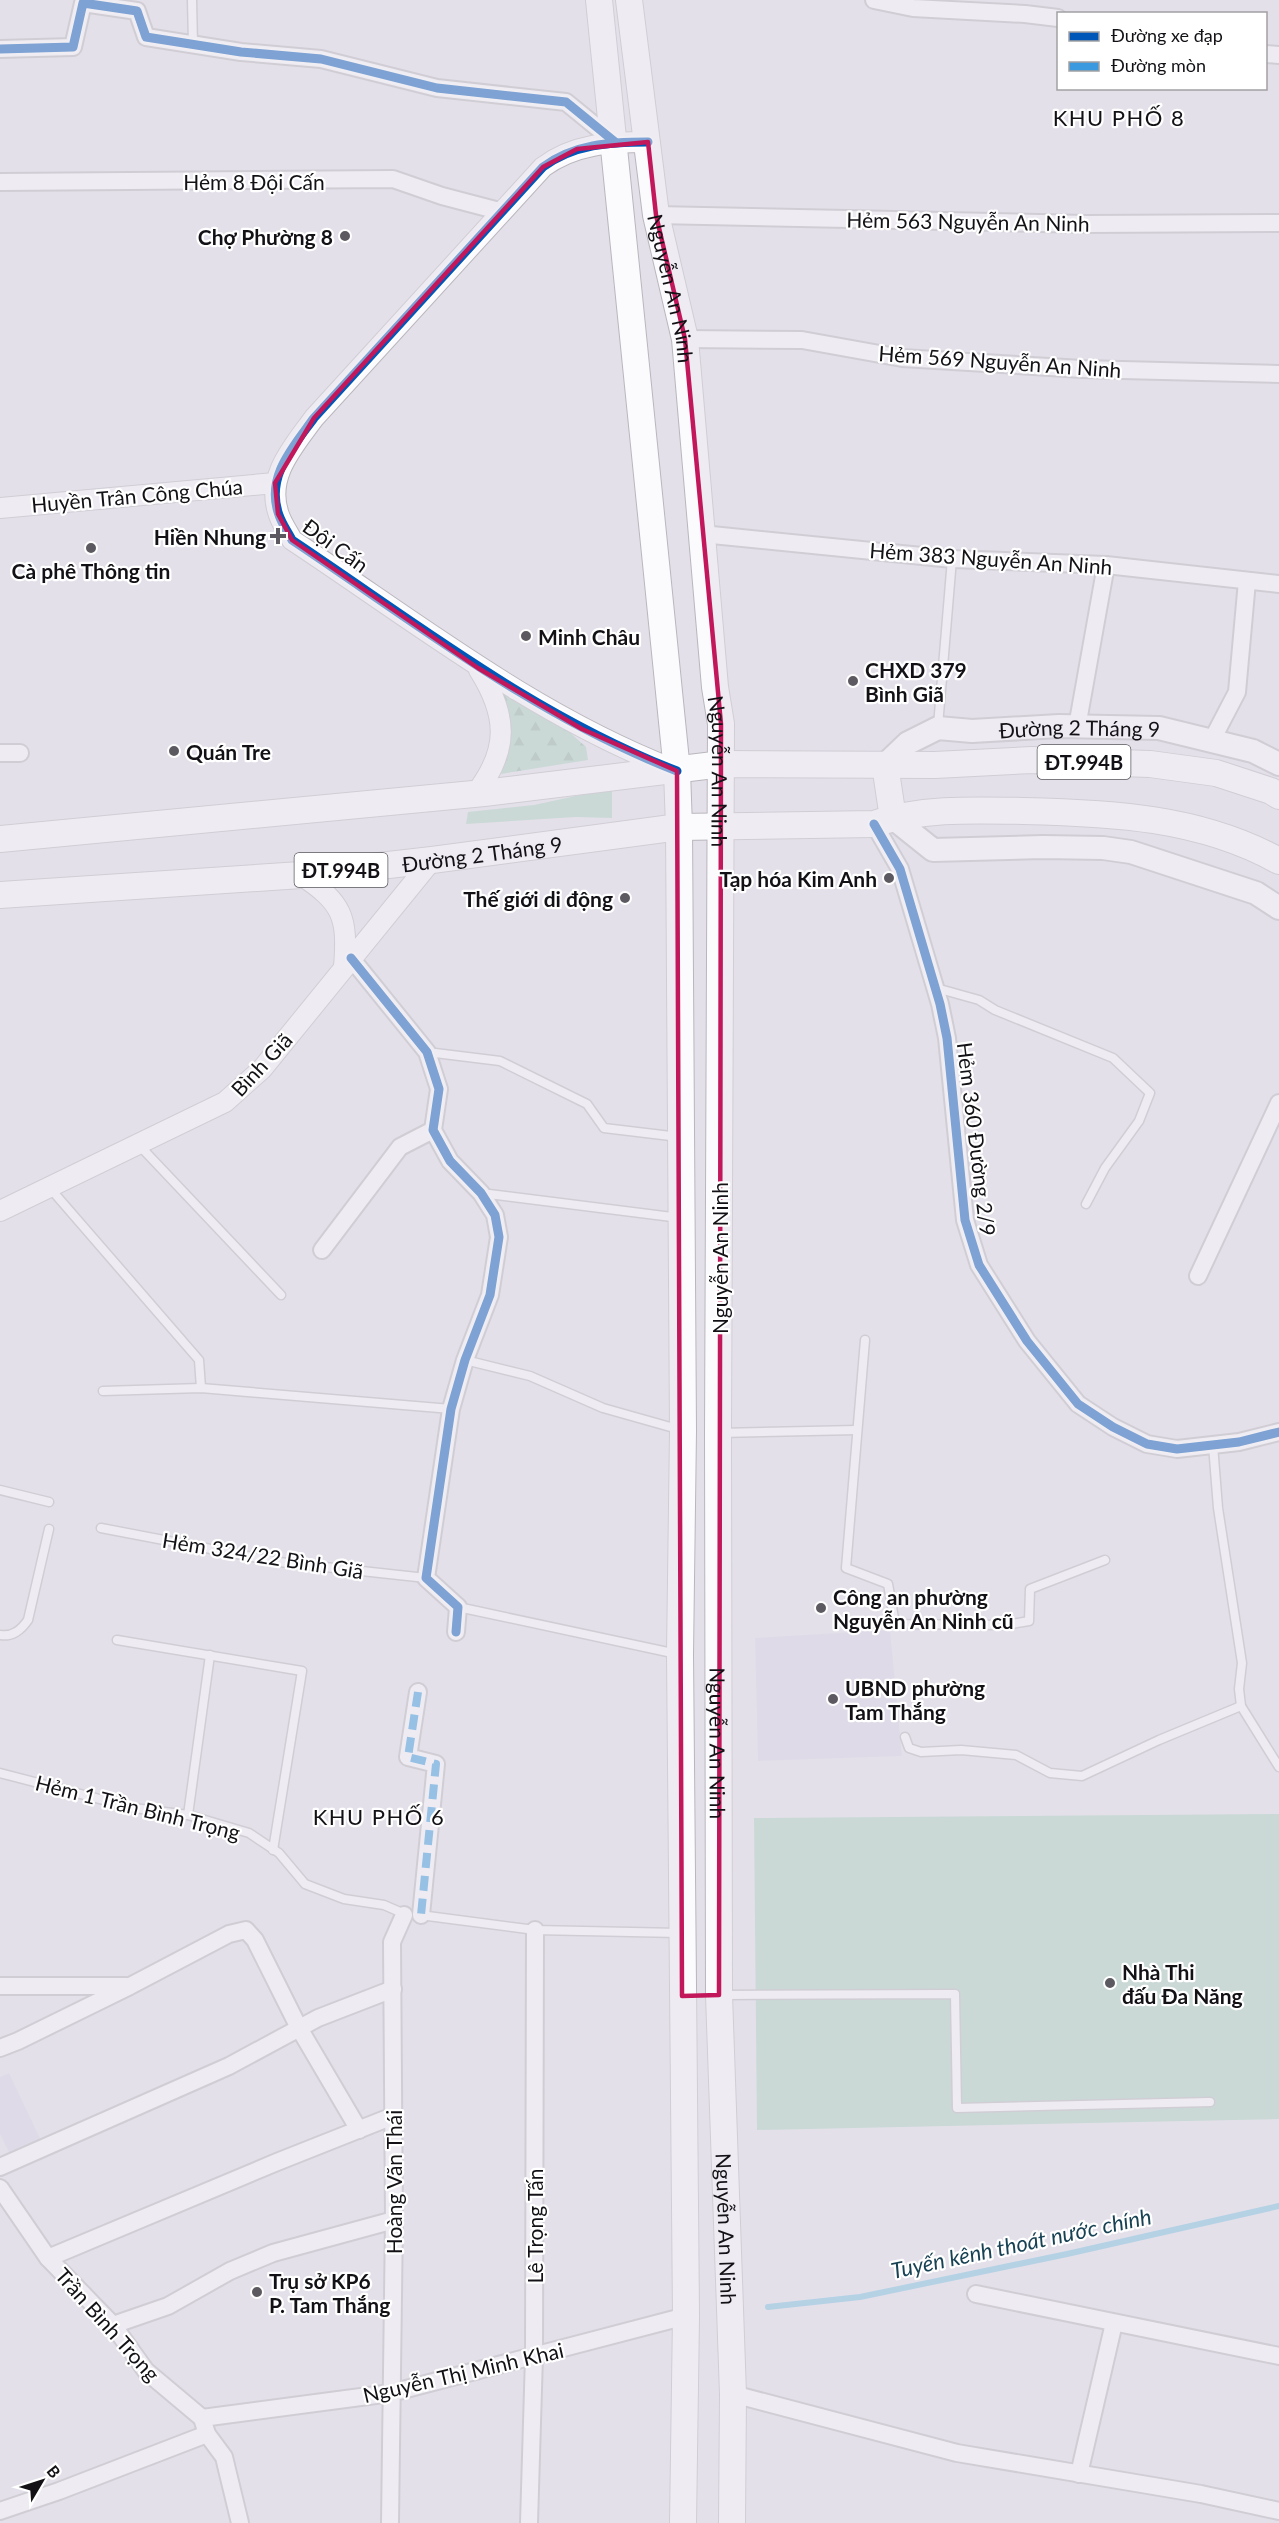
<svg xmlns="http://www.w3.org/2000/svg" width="1279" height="2523" font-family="Lato,sans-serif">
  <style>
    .built { fill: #d9d3e4 }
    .green { fill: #aad1bf }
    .forest { fill: url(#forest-firs) }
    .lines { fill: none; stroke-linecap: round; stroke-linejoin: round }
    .stream { stroke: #7cc0e0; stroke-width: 6 }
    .service-casing { stroke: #b9b7bd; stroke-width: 11 }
    .minor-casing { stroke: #b9b7bd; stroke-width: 20 }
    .tertiary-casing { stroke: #b9b7bd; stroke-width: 22 }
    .secondary-casing { stroke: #b9b7bd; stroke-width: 26 }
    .primary-casing { stroke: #b9b7bd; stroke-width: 28 }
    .service { stroke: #fbfafc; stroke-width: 8 }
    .minor { stroke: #fbfafc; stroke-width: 16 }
    .tertiary { stroke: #fbfafc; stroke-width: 20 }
    .secondary { stroke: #fbfafc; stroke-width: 22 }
    .primary { stroke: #fbfafc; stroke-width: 26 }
    .quiet { stroke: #3b9adf; stroke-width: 8; stroke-dasharray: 15 8; stroke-linecap: butt }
    .cycleway-casing { stroke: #fff; stroke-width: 13 }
    .cycleway { stroke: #0057b8; stroke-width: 9 }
    .marked { fill: none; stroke: #c2185b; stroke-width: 4.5; stroke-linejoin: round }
    .poi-dot { fill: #5c5960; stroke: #fff; stroke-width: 2 }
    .labels { text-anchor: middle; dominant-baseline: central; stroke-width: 4.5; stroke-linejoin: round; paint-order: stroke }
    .shield { fill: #fff; stroke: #5a585c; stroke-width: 1.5 }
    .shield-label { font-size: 20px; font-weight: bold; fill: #131116 }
    .street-label { font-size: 21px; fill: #131116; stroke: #fff }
    .poi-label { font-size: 21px; font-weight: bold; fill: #131116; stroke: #fff; text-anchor: start }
    .neighbourhood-label { font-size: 22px; letter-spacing: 1.5px; fill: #131116; stroke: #fff }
    .water-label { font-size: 22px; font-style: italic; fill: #174254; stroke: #fff }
  </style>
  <defs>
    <pattern id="forest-firs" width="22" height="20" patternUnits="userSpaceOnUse" patternTransform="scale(1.5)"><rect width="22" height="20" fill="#aad1bf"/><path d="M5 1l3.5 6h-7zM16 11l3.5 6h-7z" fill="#91b2a3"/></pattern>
  </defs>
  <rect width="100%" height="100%" fill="#e4e0ea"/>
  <!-- built -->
  <g class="built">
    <path d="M890,1630l12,126 -144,5 -3,-123z"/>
    <path d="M9,2073l39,82 -31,14 -17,-35v-57z"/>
  </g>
  <!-- green -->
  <g class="green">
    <path d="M612,788v30l-37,-1 -109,7 2,-12 66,-7z"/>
    <path d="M1279,1814v305l-522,11 -3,-312z"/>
  </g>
  <!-- forest -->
  <path class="forest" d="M503,691l64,39 19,17 2,13 -87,14 10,-36z"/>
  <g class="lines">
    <!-- stream -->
    <path class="stream" d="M768,2307l92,-10 207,-43 212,-48"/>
    <defs>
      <g id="service">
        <path d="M192,0l1,44"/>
        <path d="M938,726l14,-167"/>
        <path d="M936,988l43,12 16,10 118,48 37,35 -11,28 -34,47 -19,36"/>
        <path d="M427,1052l73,9 87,43 17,24 75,9"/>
        <path d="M138,1144l143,151"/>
        <path d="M49,1187l150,173 2,28"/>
        <path d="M481,1193l199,25"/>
        <path d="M865,1340l-19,228 42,16 7,40 111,1 23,-4 1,-32 75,-29"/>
        <path d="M465,1360l65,16 73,32 78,22"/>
        <path d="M103,1391l98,-3 250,21"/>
        <path d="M719,1433l138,-3"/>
        <path d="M1213,1445l5,63 24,155 -3,26 2,17 38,61"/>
        <path d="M0,1490l49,12"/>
        <path d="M101,1528l178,34 147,16"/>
        <path d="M458,1607l219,47"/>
        <path d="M0,1635c13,2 21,-5 28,-15l21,-91"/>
        <path d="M117,1640l185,31 -29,179"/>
        <path d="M905,1737l4,11 12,4 40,-2 55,5 34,18 32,3 77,-36 82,-34"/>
        <path d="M0,1773l134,35 54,7 61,18 30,20 26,31 39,15 40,6 23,10"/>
        <path d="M188,1815l22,-160"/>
        <path d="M420,1915l115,15 144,3"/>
        <path d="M721,1995l234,-1 2,114 253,-6"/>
      </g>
      <g id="minor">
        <path d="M874,0l39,8 112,6 33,4"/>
        <path d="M0,49l73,-2 10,-44 54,8 9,26 95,15 80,7 116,29 129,14 49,40"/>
        <path d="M1266,54l13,1"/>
        <path d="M0,182l393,-3 49,17 61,16"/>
        <path d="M656,215l431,9 192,-1"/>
        <path d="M685,339l117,1 100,18 180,11 197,5"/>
        <path d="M702,534l250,25 154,6 173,19"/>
        <path d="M1077,727l29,-162"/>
        <path d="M1212,740l25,-48 10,-111"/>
        <path d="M0,753h20"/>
        <path d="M874,824l26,45 40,135 7,34 18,182 14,45 48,76 51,63 35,23 34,17 30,5 62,-7 40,-10"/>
        <path d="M351,958l76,94 12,37 -6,41 17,31 31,32 14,22 4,22 -9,58 -25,65 -14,49 -25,169 32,29 -2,25"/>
        <path d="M322,1250l78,-103 33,-17"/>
        <path d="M1198,1276l81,-173"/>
        <path d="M418,1692l-10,65 28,7 -15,151"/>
        <path d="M0,1986h126"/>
        <path d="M0,2048l18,-7 112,-55 99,-52 17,-4 9,10 44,88 60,102"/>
        <path d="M0,2167l229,-101 89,-48 75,-29"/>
        <path d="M0,2188l48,70 65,67 33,46 56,47 5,16 17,23 16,66"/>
        <path d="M48,2258l229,-96 116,-46"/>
        <path d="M976,2294l303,62"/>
        <path d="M113,2325l55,-19 62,-35 43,-18 121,-33"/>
        <path d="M733,2394l224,59 244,41 78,17"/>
        <path d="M202,2418l189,-25 295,-77"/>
        <path d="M1079,2474l35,-151"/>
        <path d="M0,2511l59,-20 148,-57"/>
        <path d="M390,2523l4,-303 -2,-278 12,-27"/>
        <path d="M529,2523l5,-167 1,-426"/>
      </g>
      <g id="tertiary">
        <path d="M648,142c-38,0 -74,2 -105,25l-229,251c-21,29 -49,59 -35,97 3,9 9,17 13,25 124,82 242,175 381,229"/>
        <path d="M0,508l275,-25"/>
        <path d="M476,793c33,-43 32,-77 3,-123"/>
        <path d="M301,875c42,28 47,42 43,92"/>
        <path d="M0,1211l225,-109 37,-33 170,-209"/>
      </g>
      <g id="secondary">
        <path id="s1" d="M885,765l23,-22 30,-15 34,3 87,-5 100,2 94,23 26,13"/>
        <path d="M893,818l40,32 110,-3 60,1 28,4 125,41 23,15"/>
      </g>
      <g id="primary">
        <path d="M599,0l78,771 2,56 4,604 -3,223 6,662 -3,207"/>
        <path id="s2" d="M629,0l27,215 29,124 30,348 6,37 -3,709 1,562 14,399 -1,129"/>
        <path d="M885,765l8,53"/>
        <path d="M0,839l484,-46 238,-29 213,1 97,-5 118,4 66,9 55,18 8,5"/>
        <path id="s3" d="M0,895l301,-20 131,-15 247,-33 195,-3c46,-16 100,-14 149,-13 88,2 177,6 256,50"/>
      </g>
    </defs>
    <!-- service casing -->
    <use href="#service" class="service-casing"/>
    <!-- minor casing -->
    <use href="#minor" class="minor-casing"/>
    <!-- tertiary casing -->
    <use href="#tertiary" class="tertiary-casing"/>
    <!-- secondary casing -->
    <use href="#secondary" class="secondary-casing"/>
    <!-- primary casing -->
    <use href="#primary" class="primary-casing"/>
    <!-- service -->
    <use href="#service" class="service"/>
    <!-- minor -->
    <use href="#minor" class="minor"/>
    <!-- tertiary -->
    <use href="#tertiary" class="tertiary"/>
    <!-- secondary -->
    <use href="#secondary" class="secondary"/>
    <!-- primary -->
    <use href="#primary" class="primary"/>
    <!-- quiet -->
    <path class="quiet" d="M418,1692l-10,65 28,7 -15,151"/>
    <defs>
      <g id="cycleway">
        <path d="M0,49l73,-2 10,-44 54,8 9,26 95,15 80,7 116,29 129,14 49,40"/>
        <path d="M648,142c-38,0 -74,2 -105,25l-229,251c-21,29 -49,59 -35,97 3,9 9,17 13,25 126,84 243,176 385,231"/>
        <path d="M874,824l26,45 40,135 7,34 18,182 14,45 48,76 51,63 35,23 34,17 30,5 62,-7 40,-10"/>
        <path d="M351,958l76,94 12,37 -6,41 17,31 31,32 14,22 4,22 -9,58 -25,65 -14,49 -25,169 32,29 -2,25"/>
      </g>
    </defs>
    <!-- cycleway casing -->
    <use href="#cycleway" class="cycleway-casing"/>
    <!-- cycleway -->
    <use href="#cycleway" class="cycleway"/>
  </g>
  <!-- marked area -->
  <path d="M0 0H1279V2523H0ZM648,142l8,73 29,124 36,385 -2,1271 -37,1 -5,-1225 -95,-42 -104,-61 -186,-128 -14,-26 -3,-31 39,-65 229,-251 34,-18z" fill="#e4e0ea" fill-opacity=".55" fill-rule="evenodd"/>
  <path class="marked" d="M648,142l8,73 29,124 36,385 -2,1271 -37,1 -5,-1225 -95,-42 -104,-61 -186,-128 -14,-26 -3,-31 39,-65 229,-251 34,-18z"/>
  <!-- markers -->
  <g class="poi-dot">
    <circle cx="345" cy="236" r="6"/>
    <path d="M275 527h6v6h6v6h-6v6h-6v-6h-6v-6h6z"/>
    <circle cx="91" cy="548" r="6"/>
    <circle cx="526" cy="636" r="6"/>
    <circle cx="853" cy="681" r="6"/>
    <circle cx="174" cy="751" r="6"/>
    <circle cx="889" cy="878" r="6"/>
    <circle cx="625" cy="898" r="6"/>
    <circle cx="821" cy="1608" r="6"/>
    <circle cx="833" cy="1699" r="6"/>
    <circle cx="1110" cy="1983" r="6"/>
    <circle cx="257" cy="2292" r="6"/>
  </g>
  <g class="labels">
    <!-- shield labels -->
    <g class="shield">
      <rect x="1037.5" y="745" width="93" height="34" rx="4.5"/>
      <rect x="294.5" y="853" width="93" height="34" rx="4.5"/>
    </g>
    <g class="shield-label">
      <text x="1084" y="762">ĐT.994B</text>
      <text x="341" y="870">ĐT.994B</text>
    </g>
    <!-- street labels -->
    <g class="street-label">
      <text x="254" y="181">Hẻm 8 Đội Cấn</text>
      <text transform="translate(968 221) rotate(1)">Hẻm 563 Nguyễn An Ninh</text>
      <text stroke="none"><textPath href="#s2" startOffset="292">Nguyễn An Ninh</textPath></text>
      <text transform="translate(1000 361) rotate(4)">Hẻm 569 Nguyễn An Ninh</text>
      <text transform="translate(137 495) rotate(-5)">Huyền Trân Công Chúa</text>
      <text transform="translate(336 545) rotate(36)">Đội Cấn</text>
      <text transform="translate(991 558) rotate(4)">Hẻm 383 Nguyễn An Ninh</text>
      <text stroke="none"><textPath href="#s1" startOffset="207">Đường 2 Tháng 9</textPath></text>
      <text stroke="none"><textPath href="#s2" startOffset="778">Nguyễn An Ninh</textPath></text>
      <text stroke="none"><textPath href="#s3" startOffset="484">Đường 2 Tháng 9</textPath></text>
      <text transform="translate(261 1064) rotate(-47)">Bình Giã</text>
      <text transform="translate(977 1139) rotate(83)">Hẻm 360 Đường 2/9</text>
      <text transform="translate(719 1258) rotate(-90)">Nguyễn An Ninh</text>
      <text transform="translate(263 1555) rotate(9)">Hẻm 324/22 Bình Giã</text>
      <text stroke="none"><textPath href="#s2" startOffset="1750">Nguyễn An Ninh</textPath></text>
      <text transform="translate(138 1807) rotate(14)">Hẻm 1 Trần Bình Trọng</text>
      <text transform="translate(393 2182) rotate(-90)">Hoàng Văn Thái</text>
      <text transform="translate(534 2226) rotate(-90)">Lê Trọng Tấn</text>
      <text stroke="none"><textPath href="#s2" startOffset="2236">Nguyễn An Ninh</textPath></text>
      <text transform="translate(108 2324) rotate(48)">Trần Bình Trọng</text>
      <text transform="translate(463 2372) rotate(-13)">Nguyễn Thị Minh Khai</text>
    </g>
    <!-- poi labels -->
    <g class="poi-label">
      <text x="333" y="236" text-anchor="end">Chợ Phường 8</text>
      <text x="266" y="536" text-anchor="end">Hiền Nhung</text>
      <text x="91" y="570" text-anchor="middle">Cà phê Thông tin</text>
      <text x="538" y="636">Minh Châu</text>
      <text x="865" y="669">CHXD 379<tspan x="865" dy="24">Bình Giã</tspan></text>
      <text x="186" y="751">Quán Tre</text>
      <text x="877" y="878" text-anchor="end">Tạp hóa Kim Anh</text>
      <text x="613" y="898" text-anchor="end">Thế giới di động</text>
      <text x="833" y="1596">Công an phường<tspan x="833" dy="24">Nguyễn An Ninh cũ</tspan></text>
      <text x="845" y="1687">UBND phường<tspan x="845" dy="24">Tam Thắng</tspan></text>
      <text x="1122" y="1971">Nhà Thi<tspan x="1122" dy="24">đấu Đa Năng</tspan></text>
      <text x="269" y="2280">Trụ sở KP6<tspan x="269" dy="24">P. Tam Thắng</tspan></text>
    </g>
    <!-- neighbourhood labels -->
    <g class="neighbourhood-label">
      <text x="1119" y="117">KHU PHỐ 8</text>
      <text x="379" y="1816">KHU PHỐ 6</text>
    </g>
    <!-- water labels -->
    <g class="water-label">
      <text transform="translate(1021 2243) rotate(-12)">Tuyến kênh thoát nước chính</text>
    </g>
  </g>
  <!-- legend -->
  <rect x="1057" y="12" width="210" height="78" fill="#ffffff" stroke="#a1a0a2" stroke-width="1.5"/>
  <rect x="1069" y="32" width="30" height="9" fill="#0057b8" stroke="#a1a0a2" stroke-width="1.5"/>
  <text x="1111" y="42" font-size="18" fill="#131116">Đường xe đạp</text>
  <rect x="1069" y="62" width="30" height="9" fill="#3b9adf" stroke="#a1a0a2" stroke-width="1.5"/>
  <text x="1111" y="72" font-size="18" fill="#131116">Đường mòn</text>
  <!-- north arrow -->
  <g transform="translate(42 2481) rotate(51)" stroke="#ffffff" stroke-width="4.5" paint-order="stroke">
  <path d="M0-4.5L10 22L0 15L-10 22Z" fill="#131116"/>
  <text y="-9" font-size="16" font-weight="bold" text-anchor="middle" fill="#131116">B</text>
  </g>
</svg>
